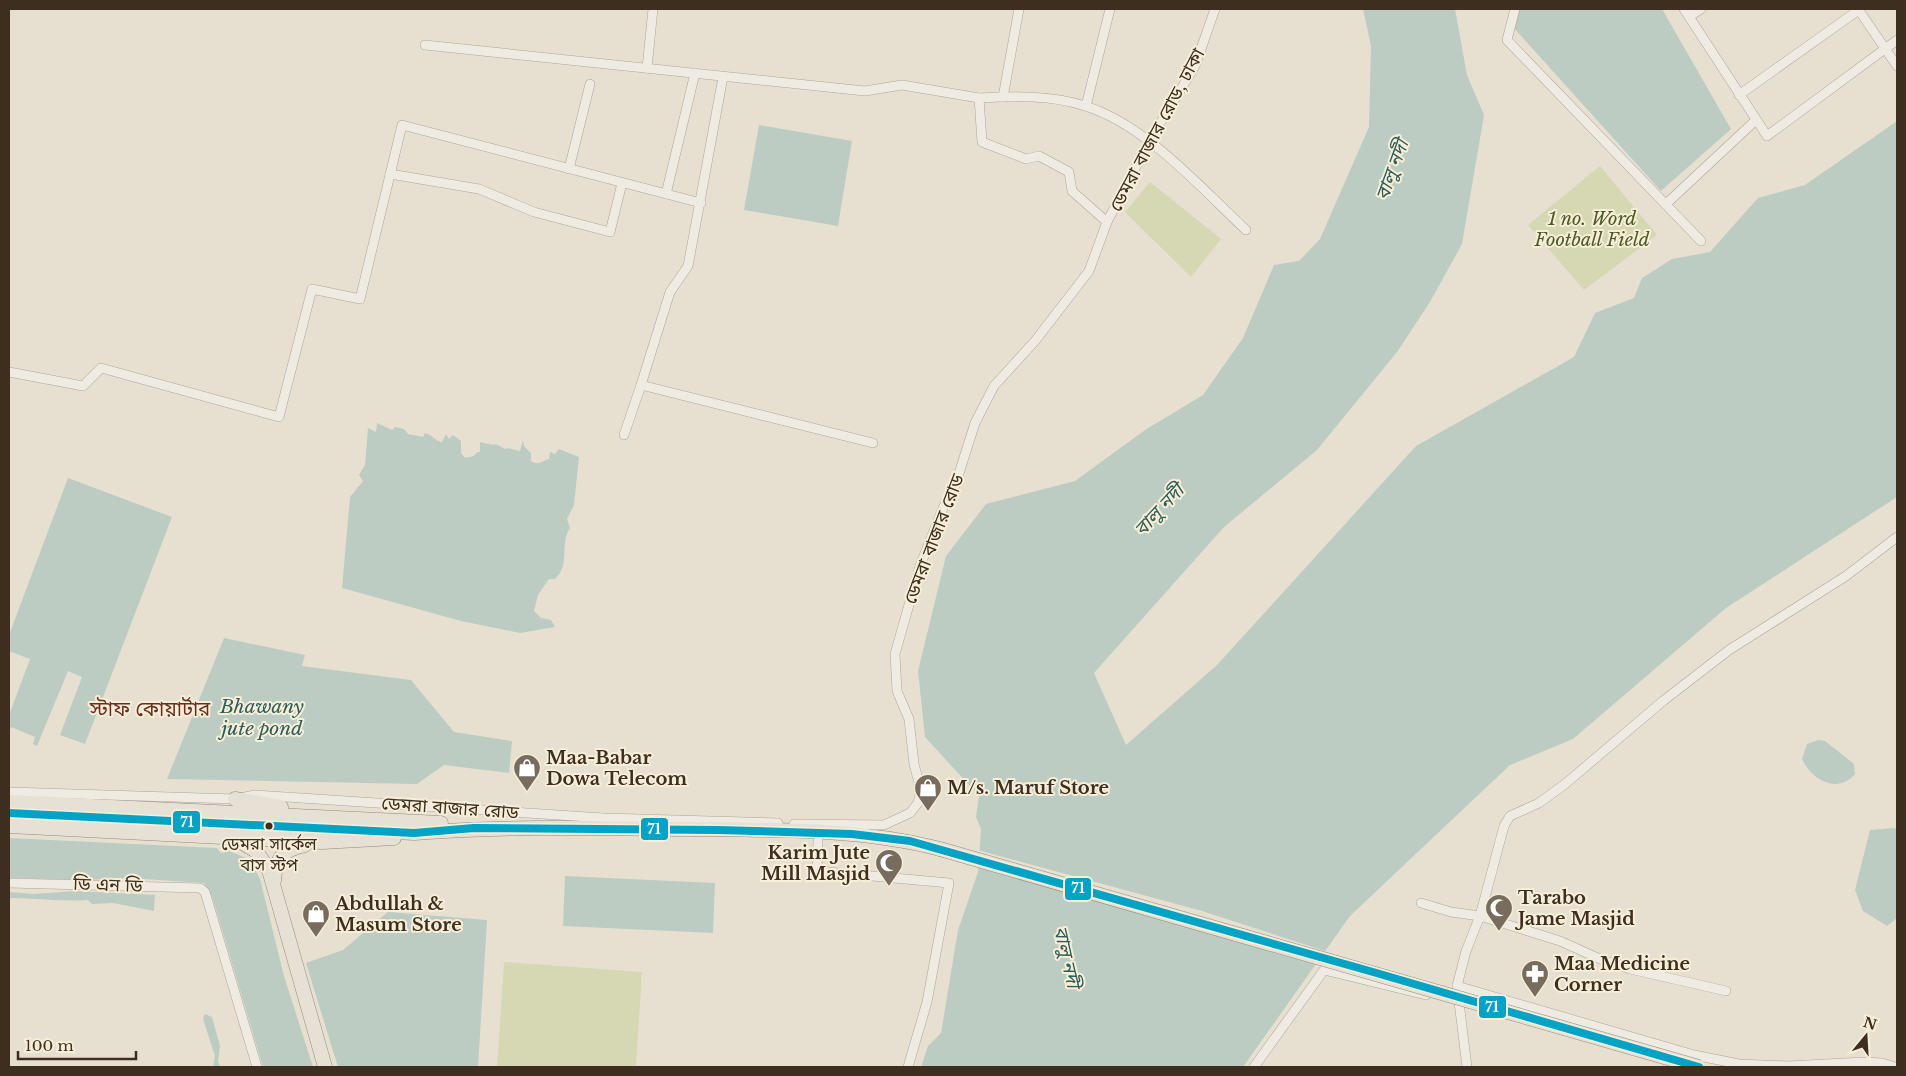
<svg xmlns="http://www.w3.org/2000/svg" width="1906" height="1076" font-family="'Libre Baskerville','Noto Sans Bengali',serif">
  <style>
    .green { fill: #d6d7b3 }
    .water { fill: #bcccc2 }
    .pier { fill: #e7e0d1 }
    .lines { fill: none; stroke-linecap: round; stroke-linejoin: round }
    .street-casing { stroke: #ada599; stroke-width: 10 }
    .primary-casing { stroke: #928b80; stroke-width: 15 }
    .street { stroke: #efebe3; stroke-width: 9 }
    .primary { stroke: #e6e1d4; stroke-width: 14 }
    .primary-bridge-casing { stroke: #928b80; stroke-width: 15; stroke-linecap: butt }
    .primary-bridge { stroke: #e6e1d4; stroke-width: 14 }
    .bus-1-casing { stroke: #f7eed8; stroke-width: 11 }
    .bus-1 { stroke: #03a3c5; stroke-width: 8 }
    .bus-dot { fill: #3d2e20; stroke: #f7eed8; stroke-width: 2 }
    .labels { text-anchor: middle; dominant-baseline: central; stroke-width: 4; stroke-linejoin: round; paint-order: stroke }
    .bus-label { font-size: 17px; fill: #3d2e20; stroke: #f7eed8 }
    .street-label { font-size: 18px; fill: #3d2e20; stroke: #f7eed8 }
    .park-label { font-size: 18px; font-style: italic; fill: #4d5a26; stroke: #f7eed8 }
    .poi-label { font-size: 18px; font-weight: bold; fill: #3d2e20; stroke: #f7eed8; text-anchor: start }
    .water-label { font-size: 19px; font-style: italic; fill: #2f5d5a; stroke: #f7eed8 }
    .quarter-label { font-size: 20px; fill: #6b2e1e; stroke: #f7eed8 }
    .line-badge { stroke: #f7eed8; stroke-width: 2 }
    .badge-label { font-size: 14px; text-anchor: middle; font-weight: bold; fill: #fff }
  </style>
  <rect width="100%" height="100%" fill="#e7e0d1"/>
  <!-- green -->
  <g class="green">
    <path d="M1600,166l57,69 -73,55 -56,-65z"/>
    <path d="M1150,182l71,57 -30,38 -66,-65z"/>
    <path d="M504,962l138,10 -6,95h-139z"/>
  </g>
  <!-- water -->
  <g class="water">
    <path d="M1363,9h92l12,66 17,40 -22,129 -32,58 -33,50 -80,98 -93,77 -130,146 32,72 91,-80 199,-219 158,-89 21,-44 39,-15 8,-20 30,-19 38,-7 48,-54 47,-13 92,-64v376l-171,111 -153,131 -63,26 -160,151 -107,151h-322l7,-21 13,-13 17,-103 20,-58 3,-43 -5,-12 3,-21 -54,-59 -7,-66 28,-115 40,-52 89,-23 70,-51 58,-35 40,-57 31,-73 25,-4 21,-22 49,-112 2,-81z"/>
    <path d="M1517,9h145l69,120 -70,62 -148,-164z"/>
    <path d="M759,125l93,16 -14,85 -94,-16z"/>
    <path d="M377,423l15,7 3,-3 9,2 4,5 15,3 2,-4c8,2 10,8 17,9l4,-8 3,5 4,-4 8,6v12l4,5 9,-2 3,-4h3v-10l13,3 3,-1 9,5 3,-1 12,3 3,-11 1,6 7,7v8c8,5 11,0 18,-2l1,-7 5,2 4,-5 20,8 -5,48 -7,14 3,9c-11,16 1,36 -15,51h-6l-11,16 -4,16 7,7 10,2 4,7 -35,6 -59,-12 -119,-33 8,-91 13,-16 -4,-6 6,-10 3,-37 8,4z"/>
    <path d="M68,478l104,39 -87,227 -25,-9 22,-58 -14,-6 -31,75 -4,-2 2,-7 -24,-10 -2,4v-16l21,-56 -21,-8v-16z"/>
    <path d="M224,638l81,17 -3,11 109,14 43,52 58,9 -3,32 -65,-8 -27,19 -250,-5z"/>
    <path d="M1818,740l7,1 29,23 1,10c-17,20 -43,7 -53,-15l5,-15z"/>
    <path d="M1893,828l4,1v89l-10,8 -24,-15 -8,-21 15,-60z"/>
    <path d="M9,838l208,10 4,5 8,-2 20,8 11,20 24,97 29,91h-50l-51,-171 -8,-13 -76,-5 -42,2 -77,-2z"/>
    <path d="M565,876l150,7 -2,50 -150,-7z"/>
    <path d="M76,891l79,4 -1,16 -41,-8 -21,1 -4,-4c-26,2 -52,-2 -79,-2v-6l25,2z"/>
    <path d="M388,912l99,8 -9,147h-140l-32,-104 37,-13z"/>
    <path d="M205,1014l7,3 8,29 -2,15 2,6h-7l2,-11 -12,-37z"/>
  </g>
  <!-- pier -->
  <path class="pier" d="M977,850l225,61 126,41 -7,10 -345,-100z"/>
  <g class="lines">
    <defs>
      <g id="street">
        <path d="M1515,9l-8,31 194,201"/>
        <path d="M1684,9l83,127 130,-96"/>
        <path d="M1858,9l39,57"/>
        <path d="M1690,16l11,-7"/>
        <path d="M425,45l440,46 37,-6 77,13 3,44 44,17 13,-3 30,16 3,19 35,31"/>
        <path d="M647,68l6,-59"/>
        <path d="M723,77l-35,189 -18,26 -29,93 232,58"/>
        <path d="M1739,95l121,-86"/>
        <path d="M1003,97l16,-88"/>
        <path d="M979,98c35,-2 73,-3 106,8 60,18 116,82 161,124"/>
        <path d="M1086,106l24,-97"/>
        <path d="M569,169l21,-85"/>
        <path d="M390,174l89,15 55,23 76,20 12,-49"/>
        <path d="M666,194l29,-121"/>
        <path d="M1666,204l90,-84"/>
        <path d="M9,372l74,14 18,-18 178,49 33,-128 48,10 42,-174 299,78"/>
        <path d="M624,435l17,-50"/>
        <path d="M9,792l226,7 20,-4 349,23 174,5"/>
        <path d="M794,824l90,1 26,-12 8,-10 3,-13 -7,-26 -5,-45 -12,-28 -2,-37 25,-88 23,-58 11,-19 21,-66 19,-37 41,-45 54,-70 18,-49 43,-82 45,-74 20,-57"/>
        <path d="M818,841l-1,30 132,12 -22,119 -19,65"/>
        <path d="M9,883l191,5 5,4 52,175"/>
        <path d="M1421,903l30,9 29,4 80,25 40,18 30,10 96,22"/>
        <path d="M1457,986l237,69 45,9 49,2 75,-4 19,1 13,4"/>
        <path d="M1254,1067l70,-97 102,25"/>
        <path d="M1467,1067l-10,-81 9,-35 14,-35 24,-90 6,-10 29,-13 26,-19 98,-83 66,-51 117,-74 51,-39"/>
      </g>
      <g id="primary">
        <path d="M235,799l46,8"/>
        <path d="M9,802l432,21"/>
        <path d="M9,813l405,20c91,-7 182,-5 274,-4 84,1 171,-1 252,20"/>
        <path d="M9,826l313,16 72,-4"/>
        <path d="M236,839l20,12 13,19 56,197"/>
        <path d="M274,881c1,-22 9,-32 31,-36"/>
      </g>
    </defs>
    <!-- street casing -->
    <use href="#street" class="street-casing"/>
    <!-- primary casing -->
    <use href="#primary" class="primary-casing"/>
    <!-- street -->
    <use href="#street" class="street"/>
    <!-- primary -->
    <use href="#primary" class="primary"/>
    <defs>
      <path id="primary-bridge" d="M940,849l759,218"/>
    </defs>
    <!-- primary-bridge casing -->
    <use href="#primary-bridge" class="primary-bridge-casing"/>
    <!-- primary-bridge -->
    <use href="#primary-bridge" class="primary-bridge"/>
    <defs>
      <path id="bus-1" d="M9,813l405,20 60,-5 244,2 134,4 58,7 463,131 326,95"/>
    </defs>
    <!-- bus-1 casing -->
    <use href="#bus-1" class="bus-1-casing"/>
    <!-- bus-1 -->
    <use href="#bus-1" class="bus-1"/>
  </g>
  <!-- icons -->
  <defs>
    <symbol id="shop-pin" viewBox="-11 -11 22 30"><path d="M0 17L-7.5 6A9.5 9.5 0 1 1 7.5 6Z" fill="#786c5e" stroke="#f7eed8"/><path d="M-5-2.5h2.3a2.7 3.5 0 0 1 5.4 0H5L5.5 6h-11ZM-1.5-2.5h3a1.5 2.3 0 0 0-3 0Z" fill="#fff"/></symbol>
    <symbol id="mosque-pin" viewBox="-11 -11 22 30"><path d="M0 17L-7.5 6A9.5 9.5 0 1 1 7.5 6Z" fill="#786c5e" stroke="#f7eed8"/><path d="M3.5-4.9A6 6 0 1 0 3.5 4.9A5 5 0 1 1 3.5-4.9Z" fill="#fff"/></symbol>
    <symbol id="pharmacy-pin" viewBox="-11 -11 22 30"><path d="M0 17L-7.5 6A9.5 9.5 0 1 1 7.5 6Z" fill="#786c5e" stroke="#f7eed8"/><path d="M-2-6h4v4h4v4h-4v4h-4v-4h-4v-4h4Z" fill="#fff"/></symbol>
  </defs>
  <g fill-rule="evenodd">
    <use href="#shop-pin" x="511" y="752" width="32" height="43"/>
    <use href="#shop-pin" x="912" y="772" width="32" height="43"/>
    <use href="#mosque-pin" x="873" y="847" width="32" height="43"/>
    <use href="#mosque-pin" x="1483" y="892" width="32" height="43"/>
    <use href="#shop-pin" x="300" y="898" width="32" height="43"/>
    <use href="#pharmacy-pin" x="1519" y="958" width="32" height="43"/>
  </g>
  <!-- markers -->
  <circle class="bus-dot" cx="269" cy="826" r="4.5"/>
  <g class="labels">
    <!-- bus labels -->
    <g class="bus-label">
      <text x="269" y="844">ডেমরা সার্কেল<tspan x="269" dy="21">বাস স্টপ</tspan></text>
    </g>
    <!-- street labels -->
    <g class="street-label">
      <text transform="translate(1157 130) rotate(-62)">ডেমরা বাজার রোড, ঢাকা</text>
      <text transform="translate(934 539) rotate(-69)">ডেমরা বাজার রোড</text>
      <text transform="translate(450 808) rotate(4)">ডেমরা বাজার রোড</text>
      <text transform="translate(108 885) rotate(2)">ডি এন ডি</text>
    </g>
    <!-- park labels -->
    <g class="park-label">
      <text x="1592" y="219">1 no. Word<tspan x="1592" dy="21">Football Field</tspan></text>
    </g>
    <!-- poi labels -->
    <g class="poi-label">
      <text x="546" y="758">Maa-Babar<tspan x="546" dy="21">Dowa Telecom</tspan></text>
      <text x="947" y="788">M/s. Maruf Store</text>
      <text x="870" y="853" text-anchor="end">Karim Jute<tspan x="870" dy="21">Mill Masjid</tspan></text>
      <text x="1518" y="898">Tarabo<tspan x="1518" dy="21">Jame Masjid</tspan></text>
      <text x="335" y="904">Abdullah &amp;<tspan x="335" dy="21">Masum Store</tspan></text>
      <text x="1554" y="964">Maa Medicine<tspan x="1554" dy="21">Corner</tspan></text>
    </g>
    <!-- water labels -->
    <g class="water-label">
      <text transform="translate(1392 170) rotate(-70)">বালু নদী</text>
      <text transform="translate(1159 510) rotate(-47)">বালু নদী</text>
      <text x="262" y="706">Bhawany<tspan x="262" dy="22">jute pond</tspan></text>
      <text transform="translate(1067 957) rotate(77)">বালু নদী</text>
    </g>
    <!-- quarter labels -->
    <g class="quarter-label">
      <text x="150" y="709">স্টাফ কোয়ার্টার</text>
    </g>
  </g>
  <g class="line-badge">
    <rect x="172" y="810" width="29" height="24" rx="5" fill="#03a3c5"/>
    <rect x="640" y="817" width="29" height="24" rx="5" fill="#03a3c5"/>
    <rect x="1064" y="877" width="28" height="24" rx="5" fill="#03a3c5"/>
    <rect x="1478" y="995" width="29" height="24" rx="5" fill="#03a3c5"/>
  </g>
  <g class="badge-label">
    <text x="187" y="827">71</text>
    <text x="654" y="834">71</text>
    <text x="1078" y="893">71</text>
    <text x="1492" y="1012">71</text>
  </g>
  <!-- border -->
  <rect width="1906" height="1076" fill="none" stroke="#3d2e20" stroke-width="20"/>
  <!-- north arrow -->
  <g transform="translate(1866 1036) rotate(18)" stroke="#f7eed8" stroke-width="4" paint-order="stroke">
  <path d="M0-4L9 19L0 12L-9 19Z" fill="#3d2e20"/>
  <text y="-8" font-size="14" font-weight="bold" text-anchor="middle" fill="#3d2e20">N</text>
  </g>
  <!-- scale -->
  <path d="M18 1051v8h118v-8" fill="none" stroke="#3d2e20" stroke-width="2.5"/>
  <text x="25" y="1051" font-size="15" fill="#3d2e20" stroke="#f7eed8" stroke-width="4" paint-order="stroke">100 m</text>
</svg>
